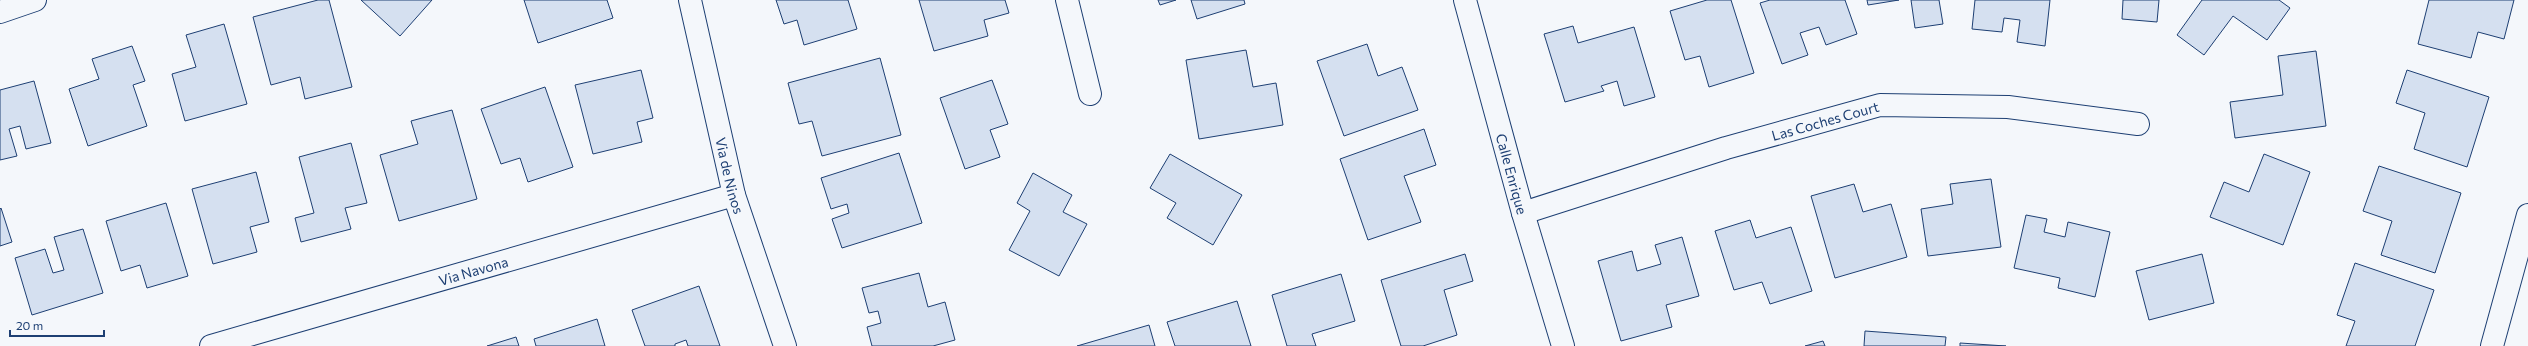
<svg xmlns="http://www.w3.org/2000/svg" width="2528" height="346" font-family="Commissioner,sans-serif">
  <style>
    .building { fill: #d5e0f0; stroke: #1d3f73 }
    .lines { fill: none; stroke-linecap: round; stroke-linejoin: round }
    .minor-casing { stroke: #1d3f73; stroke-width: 24 }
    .minor { stroke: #f4f7fb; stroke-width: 22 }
    .labels { text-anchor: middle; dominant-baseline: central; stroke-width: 3; stroke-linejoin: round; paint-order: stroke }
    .street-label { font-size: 14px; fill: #1d3f73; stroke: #f4f7fb }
  </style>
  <rect width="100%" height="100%" fill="#f4f7fb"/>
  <!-- building -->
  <g class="building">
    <path d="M318,0h11l23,87 -47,12 -5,-22 -29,8 -18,-68z"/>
    <path d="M361,0h71l-32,36z"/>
    <path d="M524,0h83l6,18 -75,25z"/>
    <path d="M776,0h72l9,29 -53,16 -7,-25 -13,4z"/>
    <path d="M919,0h86l4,13 -25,7 4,16 -54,15z"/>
    <path d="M1158,0h18l-16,5z"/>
    <path d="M1191,0h53l1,4 -48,15z"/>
    <path d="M1707,0h24l23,73 -45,14 -9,-31 -15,4 -15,-49z"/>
    <path d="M1770,0h75l12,34 -31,11 -7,-18 -19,6 8,22 -26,9 -22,-61z"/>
    <path d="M1867,0h32l-31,5z"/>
    <path d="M1911,0h28l4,24 -28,4z"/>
    <path d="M1975,0h75l-5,46 -28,-4 3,-22 -16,-2 -2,14 -30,-3z"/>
    <path d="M2123,0h36l-2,22 -35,-3z"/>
    <path d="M2202,0h77l11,8 -23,32 -34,-24 -29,39 -27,-20z"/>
    <path d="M2429,0h85l-10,39 -26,-7 -7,26 -53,-14z"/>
    <path d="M224,24l23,80 -62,17 -13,-47 24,-7 -10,-32z"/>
    <path d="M1573,26l5,17 56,-16 21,70 -31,9 -7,-25 -16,5 3,5 -39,11 -21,-68z"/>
    <path d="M1367,44l11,32 24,-9 16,43 -74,26 -27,-75z"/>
    <path d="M132,46l13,35 -12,4 14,41 -59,20 -19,-57 30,-10 -7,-20z"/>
    <path d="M1246,50l7,37 23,-4 7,42 -84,14 -13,-79z"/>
    <path d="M2316,51l10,75 -91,12 -5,-36 53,-7 -5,-39z"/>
    <path d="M880,58l21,77 -79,21 -10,-35 -13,3 -11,-41z"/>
    <path d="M641,70l12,48 -16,4 5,20 -49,12 -18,-69z"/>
    <path d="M2407,70l82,27 -22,70 -53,-18 11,-36 -29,-10z"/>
    <path d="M992,80l16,44 -18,6 10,27 -35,12 -25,-71z"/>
    <path d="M34,81l17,62 -25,6 -6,-23 -11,3 8,27 -17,4v-70z"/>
    <path d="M545,87l28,80 -45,15 -8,-24 -19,6 -20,-55z"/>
    <path d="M452,110l25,89 -78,22 -19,-66 38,-11 -7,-23z"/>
    <path d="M1424,129l12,36 -32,11 17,46 -53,18 -28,-81z"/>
    <path d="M351,143l16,60 -22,5 6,21 -50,13 -6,-24 19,-5 -15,-56z"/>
    <path d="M899,153l23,70 -80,25 -10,-29 17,-6 -2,-9 -16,5 -10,-31z"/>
    <path d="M1170,154l72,41 -29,50 -46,-27 9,-15 -26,-15z"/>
    <path d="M2264,154l46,18 -27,73 -73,-28 14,-35 25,10z"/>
    <path d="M2379,166l82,27 -26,80 -54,-18 11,-34 -29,-10z"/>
    <path d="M256,172l13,50 -19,5 7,25 -44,12 -21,-75z"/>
    <path d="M1033,173l39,22 -9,17 24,12 -28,52 -50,-26 21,-39 -13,-8z"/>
    <path d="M1991,179l10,68 -73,9 -7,-47 32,-5 -3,-20z"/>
    <path d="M1854,184l9,28 28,-8 16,53 -72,21 -24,-82z"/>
    <path d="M166,203l22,73 -41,12 -7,-23 -19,6 -15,-50z"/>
    <path d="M1,208l11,34 -12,4v-37z"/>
    <path d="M2026,215l21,4 -3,13 21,5 3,-15 42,10 -15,65 -37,-9 2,-10 -46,-10z"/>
    <path d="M1750,220l6,18 35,-11 21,64 -42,13 -8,-22 -28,8 -19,-59z"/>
    <path d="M83,229l20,64 -71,22 -17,-57 30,-9 8,24 11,-3 -10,-33z"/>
    <path d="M1682,237l17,59 -33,9 6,22 -51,14 -23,-80 34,-10 5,20 24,-7 -6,-19z"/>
    <path d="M1465,254l8,27 -29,9 13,45 -34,11h-22l-20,-66z"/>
    <path d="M2202,254l12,49 -65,17 -13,-49z"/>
    <path d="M2355,263l79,27 -19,56h-69l9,-25 -18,-6z"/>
    <path d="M919,273l9,34 17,-5 10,38 -22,6h-61l-5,-19 14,-4 -3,-12 -9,2 -7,-25z"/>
    <path d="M1341,274l14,47 -43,13 4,12h-29l-15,-51z"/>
    <path d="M699,286l21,60h-32l-2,-6 -11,4v2h-30l-13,-36z"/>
    <path d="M1237,301l14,45h-76l-8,-24z"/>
    <path d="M597,319l8,27h-69l-2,-7z"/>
    <path d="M1149,325l6,21h-78z"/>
    <path d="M1865,331l81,6 -1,9h-81z"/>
    <path d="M516,337l3,9h-32z"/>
    <path d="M1823,341l2,5h-20z"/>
    <path d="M1960,343l46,3h-46z"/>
  </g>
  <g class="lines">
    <defs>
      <g id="minor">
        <path id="s1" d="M690,0l44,195 51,151"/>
        <path d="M1067,0l23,94"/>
        <path id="s2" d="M1465,0l58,213 40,133"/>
        <path d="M0,12l35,-12"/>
        <path id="s3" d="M1523,213l203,-65 154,-43 128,2 130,17"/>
        <path id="s4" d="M211,346l523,-151"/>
        <path d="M2492,346l36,-131"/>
      </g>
    </defs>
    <!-- minor casing -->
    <use href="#minor" class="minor-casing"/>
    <!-- minor -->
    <use href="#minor" class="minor"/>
  </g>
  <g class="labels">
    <!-- street labels -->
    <g class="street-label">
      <text stroke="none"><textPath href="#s3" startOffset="316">Las Coches Court</textPath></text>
      <text stroke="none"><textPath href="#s2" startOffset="180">Calle Enrique</textPath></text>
      <text stroke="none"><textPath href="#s1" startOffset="180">Via de Ninos</textPath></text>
      <text stroke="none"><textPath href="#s4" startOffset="273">Via Navona</textPath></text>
    </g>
  </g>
  <!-- scale -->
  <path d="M10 330v6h94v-6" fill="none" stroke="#1d3f73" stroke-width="2"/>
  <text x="16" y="330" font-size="12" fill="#1d3f73" stroke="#f4f7fb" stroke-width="3" paint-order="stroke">20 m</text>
</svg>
